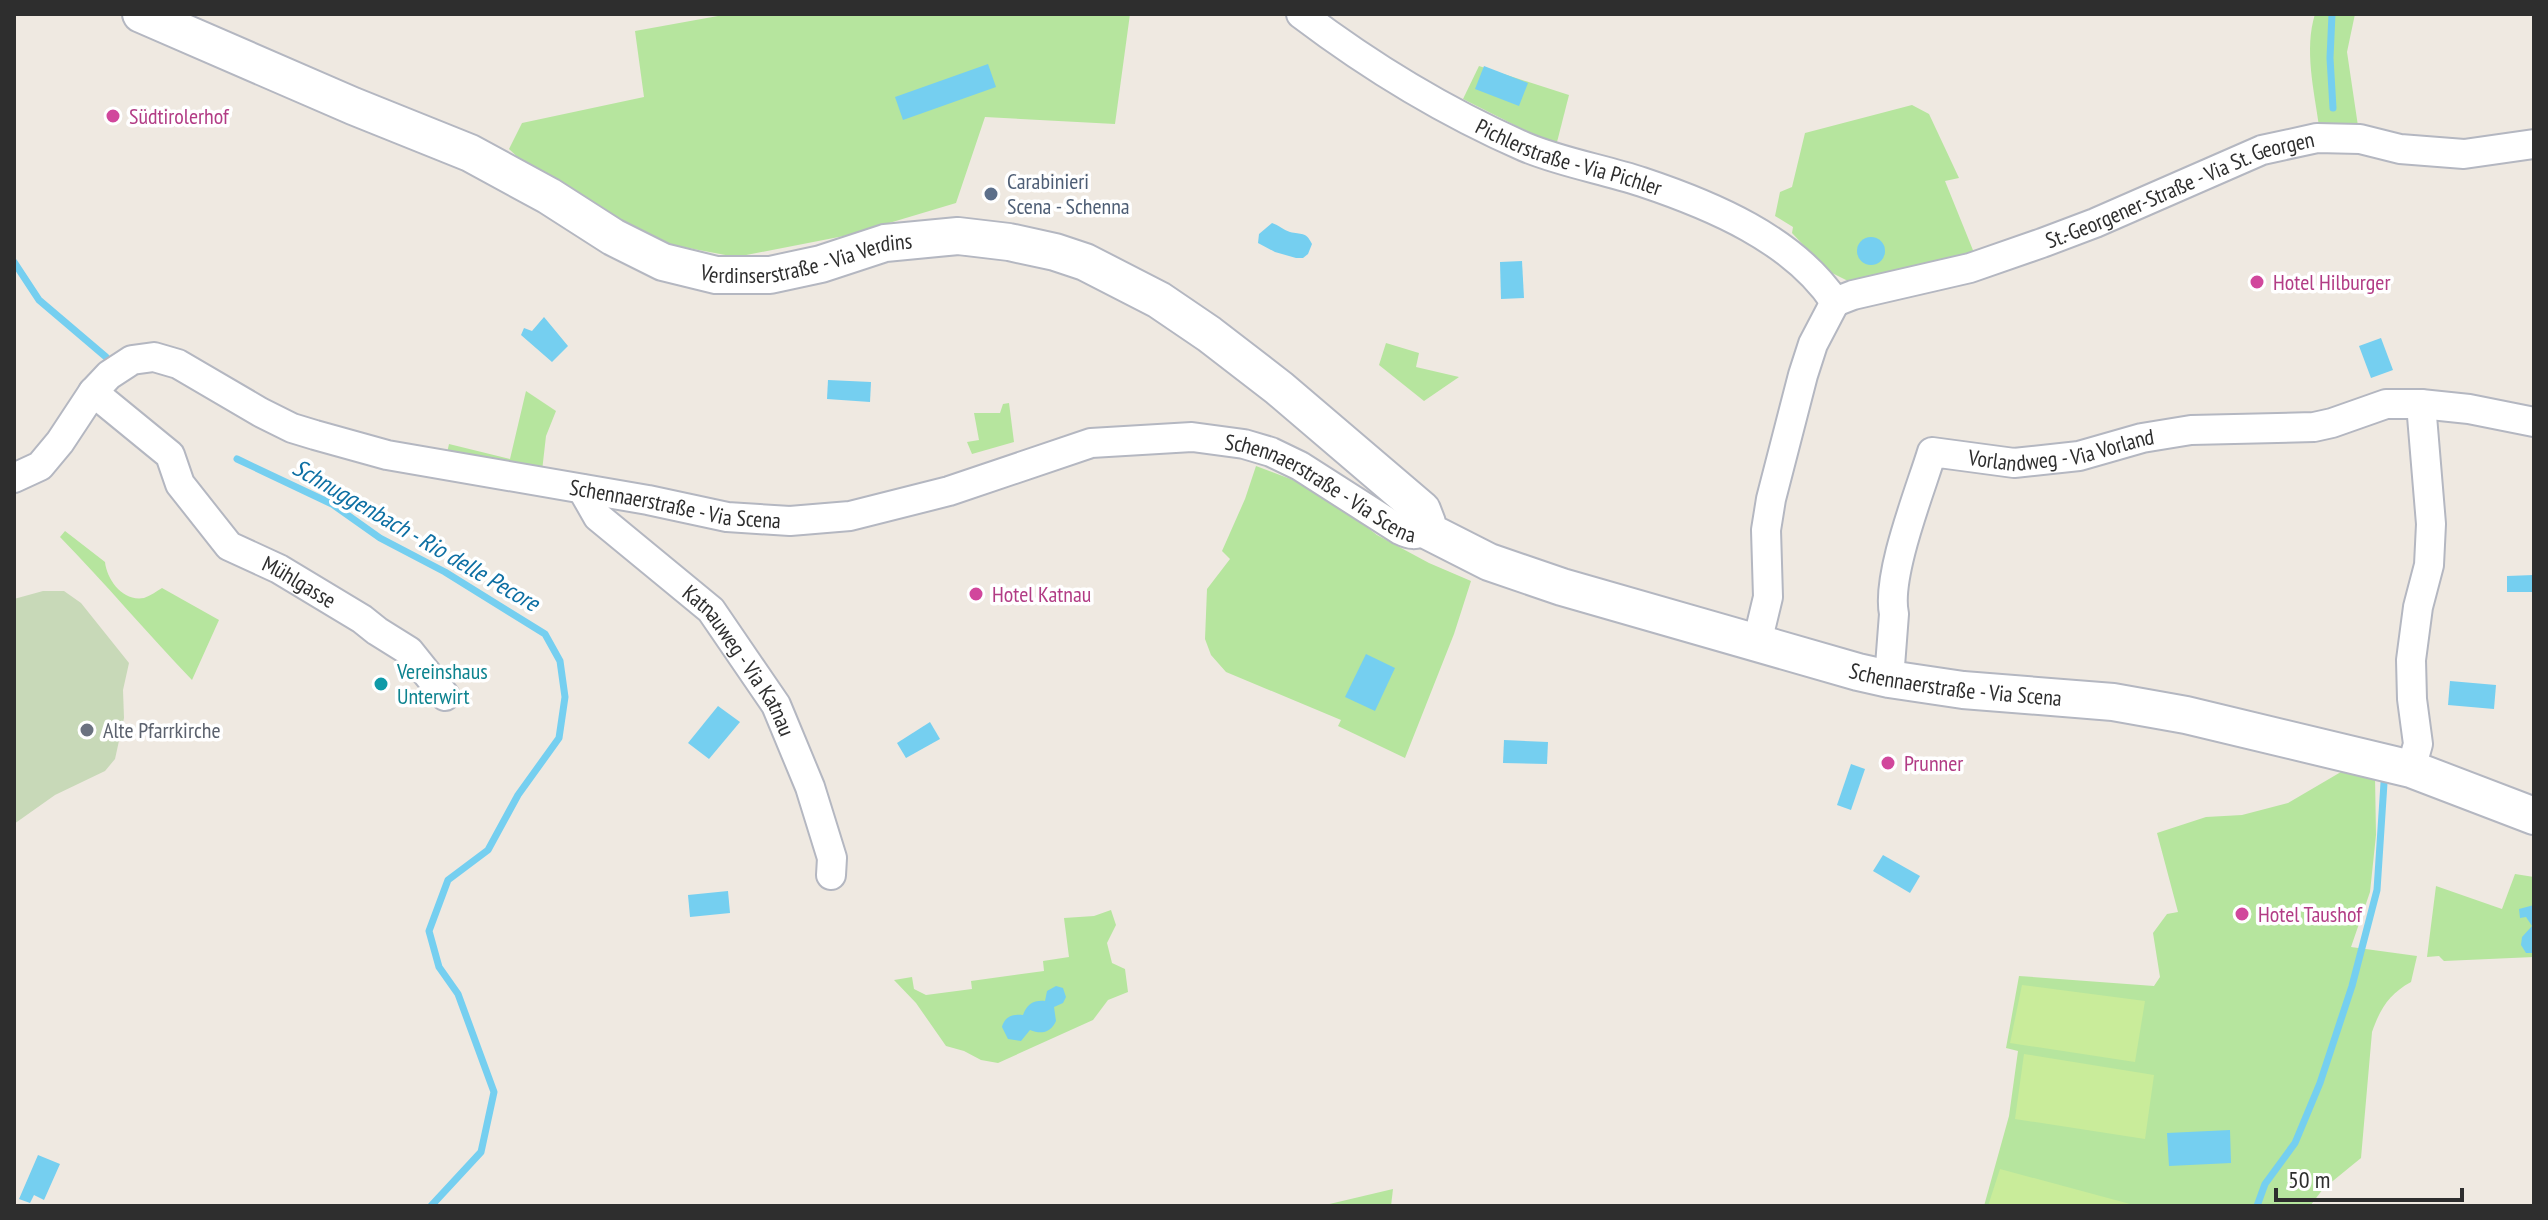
<svg xmlns="http://www.w3.org/2000/svg" width="2548" height="1220" font-family="'PT Sans Narrow',sans-serif">
  <style>
    .green { fill: #b6e59e }
    .cemetery { fill: #c8d9b8 }
    .pitch { fill: #c9ec9a }
    .water { fill: #75cff0 }
    .lines { fill: none; stroke-linecap: round; stroke-linejoin: round }
    .stream { stroke: #75cff0; stroke-width: 7 }
    .minor-casing { stroke: #b4b7c1; stroke-width: 32 }
    .tertiary-casing { stroke: #b4b7c1; stroke-width: 40 }
    .minor { stroke: #fff; stroke-width: 28 }
    .tertiary { stroke: #fff; stroke-width: 36 }
    .hotel-dot { fill: #d1479c; stroke: #fff; stroke-width: 3 }
    .service-dot { fill: #5c6f8a; stroke: #fff; stroke-width: 3 }
    .culture-dot { fill: #0f9aa8; stroke: #fff; stroke-width: 3 }
    .worship-dot { fill: #6b7280; stroke: #fff; stroke-width: 3 }
    .labels { text-anchor: middle; dominant-baseline: central; stroke-width: 7; stroke-linejoin: round; paint-order: stroke }
    .hotel-label { font-size: 22px; fill: #b23c85; stroke: #fff; text-anchor: start }
    .street-label { font-size: 22px; fill: #2e2e2e; stroke: #fff }
    .service-label { font-size: 22px; fill: #4e5e75; stroke: #fff; text-anchor: start }
    .culture-label { font-size: 22px; fill: #0d838f; stroke: #fff; text-anchor: start }
    .worship-label { font-size: 22px; fill: #5b616d; stroke: #fff; text-anchor: start }
    .water-label { font-size: 24px; font-style: italic; fill: #0d6fa3; stroke: #fff }
  </style>
  <rect width="100%" height="100%" fill="#efe9e1"/>
  <!-- green -->
  <g class="green">
    <path d="M729,14h401l-15,110 -130,-7 -29,86 -107,32 -113,22 -69,-13 -62,-23 -63,-41 -33,-31 13,-26 122,-26 -9,-66z"/>
    <path d="M2315,14h40l-8,38 11,74h-39c-5,-36 -15,-77 -4,-112z"/>
    <path d="M1479,66l90,29 -13,51 -93,-47z"/>
    <path d="M1912,105l17,9 30,64 -14,3 34,84 -129,17 -22,-11 -36,-38 1,-6 -18,-11 5,-24 12,-5 13,-54z"/>
    <path d="M1386,343l33,10 -3,14 43,10 -35,24 -45,-36z"/>
    <path d="M526,391l30,20 -10,25 -4,35 -95,-18 2,-9 61,15z"/>
    <path d="M1009,403l5,39 -42,12 -5,-12 12,-2 -5,-27h26l3,-9z"/>
    <path d="M1256,466l61,23 60,46 52,28 42,18 -17,53 -49,124 -67,-32 3,-6 -115,-48 -15,-17 -6,-16 2,-50 23,-30 -8,-8 23,-52z"/>
    <path d="M65,531l40,31c2,18 18,40 39,36 6,-2 13,-7 18,-10l57,32 -27,60c-45,-47 -87,-97 -132,-143z"/>
    <path d="M2346,769l29,7 1,59 -6,57 -19,55 66,9 -6,26c-22,12 -31,27 -39,50l-11,126 -38,31 -13,17h-326l25,-90 9,-65 -12,-3 13,-72 135,10 6,-9 -7,-44 14,-19 11,-2 -21,-79 49,-16 36,-2 46,-12z"/>
    <path d="M2515,874l19,3v80l-90,4 -5,-5 -12,1 9,-71 66,23z"/>
    <path d="M1111,910l5,15 -9,18 5,20 13,6 3,23 -20,8 -15,20 -95,43 -17,-3 -17,-9 -18,-5 -30,-43 -22,-23 18,-3 2,12 12,6 46,-6 -1,-8 73,-10 -1,-10 26,-4 -5,-39 30,-2z"/>
    <path d="M1393,1189l-2,17h-70z"/>
  </g>
  <!-- cemetery -->
  <path class="cemetery" d="M43,591h21l17,12 48,60 -6,27 1,28 -9,41 -10,12 -50,24 -41,29v-225z"/>
  <!-- pitch -->
  <g class="pitch">
    <path d="M2022,985l123,16 -10,61 -125,-19z"/>
    <path d="M2024,1054l130,21 -9,64 -130,-20z"/>
    <path d="M2000,1169l130,35 -1,2h-141z"/>
  </g>
  <!-- water -->
  <g class="water">
    <path d="M988,64l8,23 -93,33 -8,-23z"/>
    <path d="M1484,66l44,17 -9,23 -44,-17z"/>
    <path d="M1272,223c7,2 11,7 18,9 11,3 16,-1 22,12l-4,10 -5,4h-7l-21,-6 -17,-9 1,-9z"/>
    <circle cx="1871" cy="251" r="14"/>
    <path d="M1522,261l2,37 -23,1 -1,-37z"/>
    <path d="M544,317l24,29 -16,16 -31,-27 3,-7 8,3z"/>
    <path d="M2381,338l12,32 -22,8 -12,-32z"/>
    <path d="M828,380l43,2 -1,20 -43,-3z"/>
    <path d="M2534,575v17h-27v-16z"/>
    <path d="M1366,654l29,14 -20,43 -30,-14z"/>
    <path d="M2450,681l46,4 -2,24 -46,-4z"/>
    <path d="M718,706l22,16 -31,37 -21,-16z"/>
    <path d="M930,722l10,17 -34,19 -9,-15z"/>
    <path d="M1504,740l44,2 -1,22 -44,-1z"/>
    <path d="M1851,764l14,5 -14,41 -14,-5z"/>
    <path d="M1883,855l37,21 -10,17 -37,-22z"/>
    <path d="M728,891l2,22 -40,4 -2,-22z"/>
    <path d="M2534,905v48h-8l-5,-8 1,-8 10,-11 -6,-9 -6,1 -1,-9z"/>
    <path d="M1056,986l7,2 3,9 -3,6 -9,4 2,14c-5,11 -14,14 -26,9l-9,11 -13,-2 -6,-12c3,-11 11,-13 21,-12 4,-11 11,-15 22,-14l2,-10z"/>
    <path d="M2230,1130l1,33 -62,3 -2,-33z"/>
    <path d="M38,1155l22,9 -16,36 -10,-5 -4,8 -11,-4z"/>
  </g>
  <g class="lines">
    <!-- stream -->
    <g class="stream">
      <path d="M2332,14l-2,44 3,50"/>
      <path d="M14,262l25,38 67,57"/>
      <path d="M237,459l95,45 48,34 65,34 100,62 15,27 5,36 -6,41 -41,57 -30,55 -40,30 -19,51 10,36 19,27 36,98 -13,60 -50,54"/>
      <path d="M2257,1206l8,-22 30,-41 25,-60 32,-97 25,-96 7,-107"/>
    </g>
    <defs>
      <g id="minor">
        <path id="s1" d="M1301,14c70,53 144,98 224,133 38,16 78,22 117,35 69,23 151,57 193,120"/>
        <path id="s2" d="M1835,302l18,-7 117,-27 72,-25 53,-20 167,-73 55,-12 43,1 40,10 64,5 70,-10"/>
        <path id="s3" d="M93,392l77,63 10,29 49,62 50,23 83,50 15,12 32,20 36,45"/>
        <path d="M2421,404l48,5 65,13"/>
        <path id="s4" d="M14,478l26,-12 20,-24 33,-50 16,-17 23,-15 22,-3 24,7 82,48 32,16 23,7 72,20 261,45 79,17 63,4 60,-5 99,-25 142,-48 101,-6 52,7 27,8 29,14 100,64c10,5 16,6 26,0"/>
        <path id="s5" d="M582,489l16,28 113,93 65,95 34,82 22,71 -1,17"/>
        <path d="M1757,643l11,-46 -2,-67 5,-31 32,-124 10,-31 22,-42"/>
        <path id="s6" d="M1889,679l5,-65c-8,-38 26,-123 38,-162l82,11 65,-7 63,-18 49,-8 123,-3 18,-4 54,-19h35l10,120 -2,41 -11,42 -7,53 1,39 6,45 -7,25"/>
      </g>
      <g id="tertiary">
        <path id="s7" d="M141,14l212,92 117,47 79,43 64,41 50,25 53,13h54l51,-11 64,-21 73,-7 51,6 46,10 30,10 74,38 50,34 70,54 143,122 5,13 -1,7 63,32 73,25 296,85 31,7 74,11 150,12 73,13 225,54 123,47"/>
      </g>
    </defs>
    <!-- minor casing -->
    <use href="#minor" class="minor-casing"/>
    <!-- tertiary casing -->
    <use href="#tertiary" class="tertiary-casing"/>
    <!-- minor -->
    <use href="#minor" class="minor"/>
    <!-- tertiary -->
    <use href="#tertiary" class="tertiary"/>
  </g>
  <!-- markers -->
  <g class="hotel-dot">
    <circle cx="113" cy="116" r="8"/>
    <circle cx="2257" cy="282" r="8"/>
    <circle cx="976" cy="594" r="8"/>
    <circle cx="1888" cy="763" r="8"/>
    <circle cx="2242" cy="914" r="8"/>
  </g>
  <circle class="service-dot" cx="991" cy="194" r="8"/>
  <circle class="culture-dot" cx="381" cy="684" r="8"/>
  <circle class="worship-dot" cx="87" cy="730" r="8"/>
  <g class="labels">
    <!-- hotel labels -->
    <g class="hotel-label">
      <text x="129" y="116">Südtirolerhof</text>
      <text x="2273" y="282">Hotel Hilburger</text>
      <text x="992" y="594">Hotel Katnau</text>
      <text x="1904" y="763">Prunner</text>
      <text x="2258" y="914">Hotel Taushof</text>
    </g>
    <!-- street labels -->
    <g class="street-label">
      <text stroke="none"><textPath href="#s1" startOffset="306">Pichlerstraße - Via Pichler</textPath></text>
      <text stroke="none"><textPath href="#s2" startOffset="364">St.-Georgener-Straße - Via St. Georgen</textPath></text>
      <text stroke="none"><textPath href="#s7" startOffset="726">Verdinserstraße - Via Verdins</textPath></text>
      <text stroke="none"><textPath href="#s6" startOffset="364">Vorlandweg - Via Vorland</textPath></text>
      <text stroke="none"><textPath href="#s4" startOffset="1410">Schennaerstraße - Via Scena</textPath></text>
      <text stroke="none"><textPath href="#s4" startOffset="740">Schennaerstraße - Via Scena</textPath></text>
      <text stroke="none"><textPath href="#s3" startOffset="288">Mühlgasse</textPath></text>
      <text stroke="none"><textPath href="#s5" startOffset="236">Katnauweg - Via Katnau</textPath></text>
      <text stroke="none"><textPath href="#s7" startOffset="2006">Schennaerstraße - Via Scena</textPath></text>
    </g>
    <!-- service labels -->
    <g class="service-label">
      <text x="1007" y="181">Carabinieri<tspan x="1007" dy="25">Scena - Schenna</tspan></text>
    </g>
    <!-- culture labels -->
    <g class="culture-label">
      <text x="397" y="671">Vereinshaus<tspan x="397" dy="25">Unterwirt</tspan></text>
    </g>
    <!-- worship labels -->
    <g class="worship-label">
      <text x="103" y="730">Alte Pfarrkirche</text>
    </g>
    <!-- water labels -->
    <g class="water-label">
      <text transform="translate(416 535) rotate(30)">Schnuggenbach - Rio delle Pecore</text>
    </g>
  </g>
  <!-- border -->
  <rect width="2548" height="1220" fill="none" stroke="#2e2e2e" stroke-width="32"/>
  <!-- scale -->
  <path d="M2276 1188v12h186v-12" fill="none" stroke="#2e2e2e" stroke-width="4"/>
  <text x="2288" y="1188" font-size="24" fill="#2e2e2e" stroke="#ffffff" stroke-width="6" paint-order="stroke">50 m</text>
</svg>
